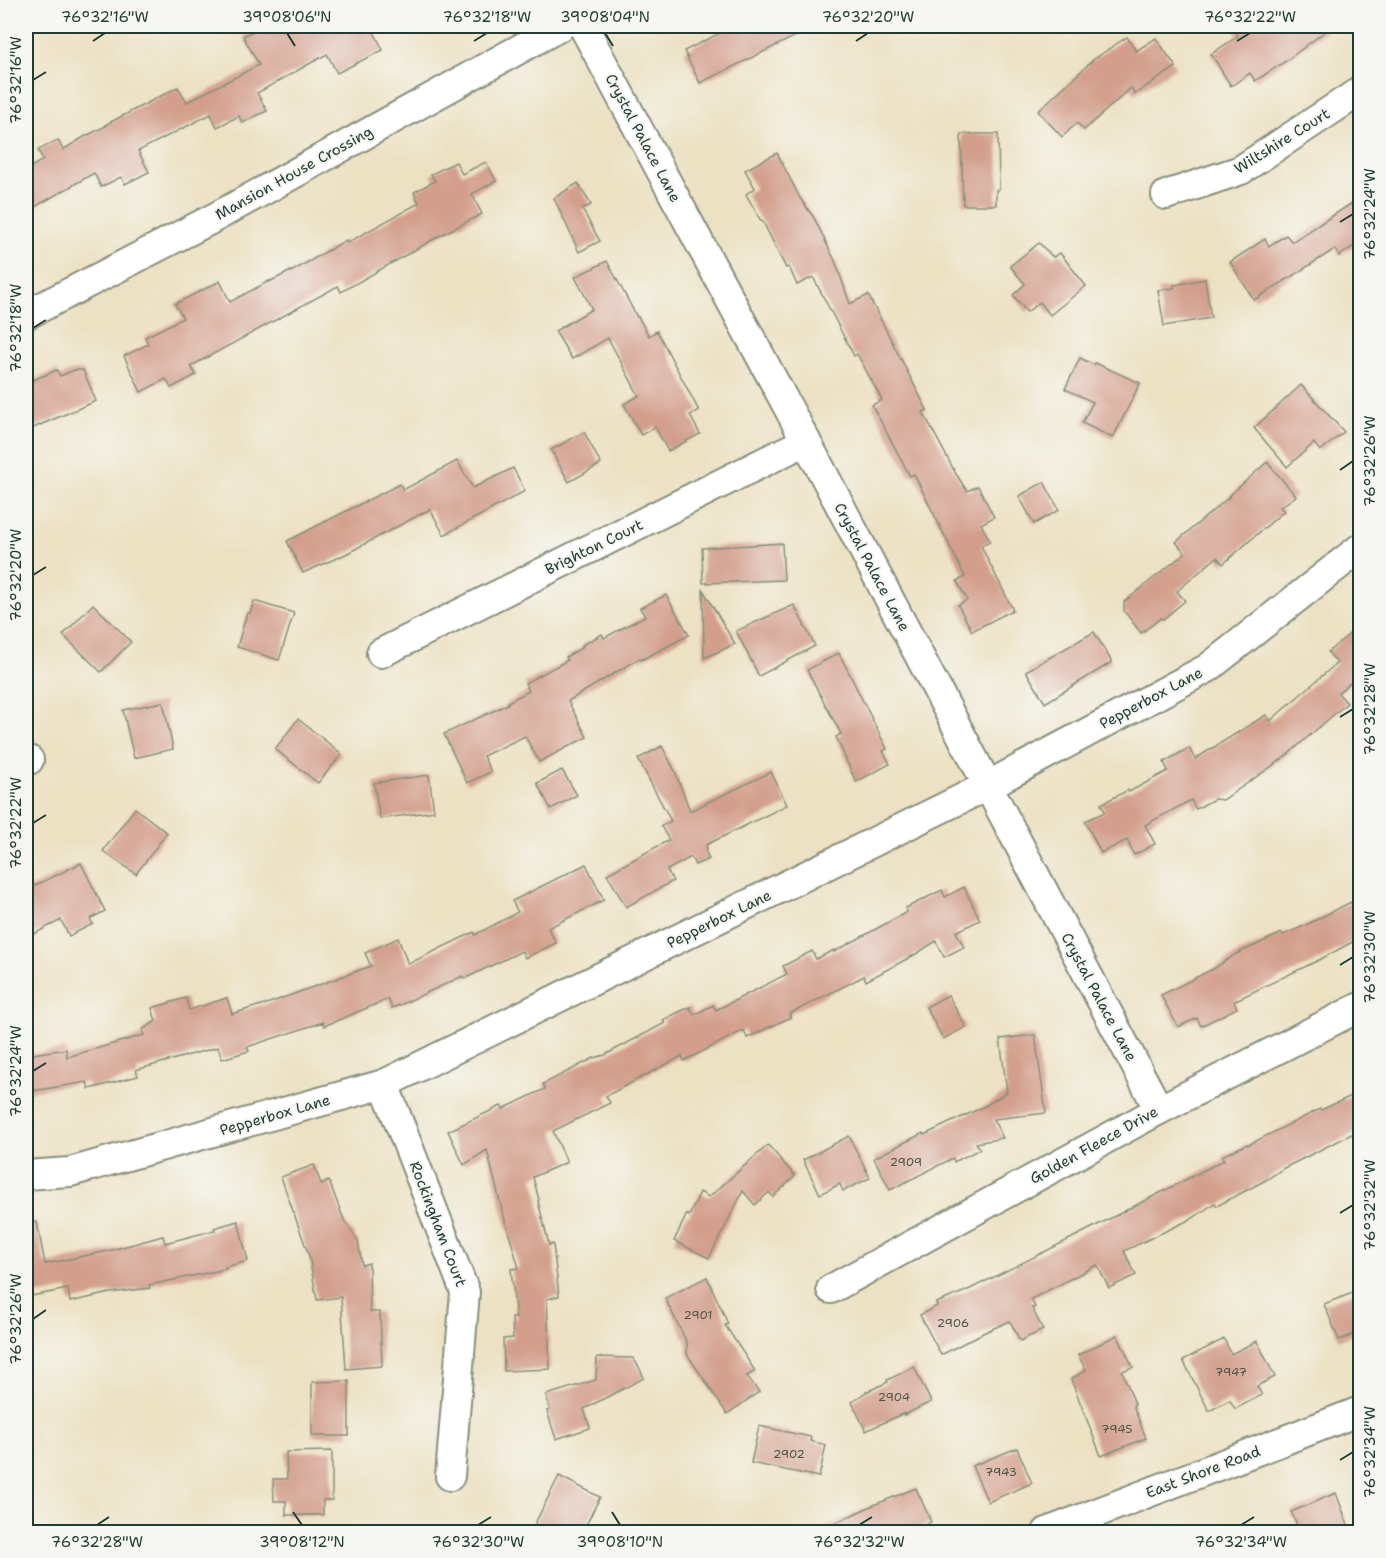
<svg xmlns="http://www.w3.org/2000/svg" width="1386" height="1558" font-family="'Shantell Sans',sans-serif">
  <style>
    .building { fill: #d39f8c }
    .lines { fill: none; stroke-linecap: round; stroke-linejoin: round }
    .minor-casing { stroke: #868f7b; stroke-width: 32 }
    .minor { stroke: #fff; stroke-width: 28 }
    .ticks { fill: none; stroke: #1f3d34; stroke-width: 2 }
    .labels { text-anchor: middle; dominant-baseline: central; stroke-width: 4.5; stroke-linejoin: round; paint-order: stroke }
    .number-label { font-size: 12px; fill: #4c564a }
    .street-label { font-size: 15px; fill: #1f3d34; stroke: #f6f6f2 }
    .neatline { fill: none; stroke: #1f3d34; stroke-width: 2 }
    .ticks-label { font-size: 15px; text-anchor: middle; fill: #1f3d34 }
  </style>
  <rect width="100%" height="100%" fill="#f6f6f2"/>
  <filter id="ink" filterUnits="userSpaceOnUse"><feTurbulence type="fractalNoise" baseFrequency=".0167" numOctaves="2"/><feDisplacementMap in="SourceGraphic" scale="12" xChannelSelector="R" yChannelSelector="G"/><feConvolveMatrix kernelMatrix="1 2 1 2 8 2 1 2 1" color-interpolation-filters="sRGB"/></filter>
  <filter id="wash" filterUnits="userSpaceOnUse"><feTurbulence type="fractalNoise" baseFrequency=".008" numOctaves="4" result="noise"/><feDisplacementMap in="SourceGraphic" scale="24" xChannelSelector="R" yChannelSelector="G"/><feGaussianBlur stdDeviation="1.35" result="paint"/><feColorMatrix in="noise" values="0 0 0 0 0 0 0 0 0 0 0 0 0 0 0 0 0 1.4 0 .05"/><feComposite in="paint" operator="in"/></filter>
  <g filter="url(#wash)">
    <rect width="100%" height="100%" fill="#ece1c2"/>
    <g id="blocks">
      <!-- building -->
      <g class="building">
        <path d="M263,26h108l12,24 -46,23 -10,-19 -70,39 10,18 -13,6 -12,6 -3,-7 -22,11 -6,-13 -73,37 11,21 -24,12 -4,-7 -20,10 -7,-14 -61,35 -7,-14v-24l17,-10 -5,-10 20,-10 5,10 21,-13 22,-11 -1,-1 73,-38 9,15 72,-37 -16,-29z"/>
        <path d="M734,26h82l-116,57 -16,-32z"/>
        <path d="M1232,26h100l-46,35 -31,20 -5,-8 -19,13 -20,-32 27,-18z"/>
        <path d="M1127,37l9,14 20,-13 20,29 -41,27 -4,-6 -47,42 -7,-7 -15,14 -24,-26 56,-52z"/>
        <path d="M961,134h37l1,55 -3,1v15h-33z"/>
        <path d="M777,153l23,45 14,20 22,45 14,41 18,-9 59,115 -4,2 33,62 11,17 11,-5 16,31 -13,7 9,17 -9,5 32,64 -41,21 -14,-26 9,-5 -10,-19 8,-4 -51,-103 -4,2 -38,-71 10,-5 -25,-46 -3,2 -41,-79 -16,8 -8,-18 -3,1 -24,-48 -1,1 -15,-27 9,-6 -10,-18z"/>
        <path d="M456,162l6,12 24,-12 10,19 -24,13 10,20 -41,21 -100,57 -3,-6 -147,80 5,9 -25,13 -5,-9 -25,13 -17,-36 24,-12 -3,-7 38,-19 -8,-14 45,-23 10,21 39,-21v1l22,-11v1l55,-32 1,3 72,-40 -5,-11 21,-11 -4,-7z"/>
        <path d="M578,183l13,22 -9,4 18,32 -21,11 -25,-54z"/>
        <path d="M1360,198v44l-21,14 -4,-7 -81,51 -24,-38 35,-23 4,7 17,-11 6,7z"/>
        <path d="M1039,243l14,14 7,-4 26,33 -36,29 -10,-13 -13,10 -14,-17 12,-11 -15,-18z"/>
        <path d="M607,261l30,56h1l11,19 8,-5 42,80 -9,4 10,19 -32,17 -13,-24 -14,8 -17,-31 15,-8 -31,-58 -36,21 -17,-28 37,-22 -17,-32z"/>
        <path d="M1205,279l6,39 -47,8 -6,-36 16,-2v-3z"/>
        <path d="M1080,358l14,7 1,-2 45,20 -27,55 -31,-15 11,-21 -28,-13z"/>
        <path d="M57,370l3,6 14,-6h9l13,31 -70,30v-48z"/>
        <path d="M1301,385l43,47 -24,19 -6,-8 -27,24 -33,-39z"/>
        <path d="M584,432l17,32 -32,18 -18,-32z"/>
        <path d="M457,461l16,27 40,-20 12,23 -81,44 -14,-26 -84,45 -43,19 -16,-32 113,-57 3,6z"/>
        <path d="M1267,462l29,34 -16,11 4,4 -61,53 -6,-7 -40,34 8,10 -22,18 -2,-1 -20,15 -17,-22v-9l61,-49 -9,-11 53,-45h-1z"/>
        <path d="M1044,482l15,28 -25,14 -15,-28z"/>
        <path d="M782,543l2,37 -81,3 -1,-35z"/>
        <path d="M703,590l32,54 -31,14z"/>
        <path d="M666,595l23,40 -48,25 -1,-2 -72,43 19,36 -48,25 -14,-26 -42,20 8,16 -24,11 -23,-49 64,-30v-2l21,-11 -4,-8 43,-23 -2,-3 17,-10 -1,-2 20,-11 2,4 41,-22 -5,-8z"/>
        <path d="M254,601l40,12 -15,47 -42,-13 10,-34h3z"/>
        <path d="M93,604l38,38 -30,30 -38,-37z"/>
        <path d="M794,605l21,41 -56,30 -23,-45z"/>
        <path d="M1360,625v65l-8,-9 -14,12 9,10 -62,54 -62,43 -9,-1 -18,10 -5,-9 -46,25 10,19 -21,11 -7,-15 -26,13 -16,-32 20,-9 -4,-8 27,-14 1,2 39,-21 -4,-9 25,-14 6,11 71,-44 4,6 67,-58 -9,-11z"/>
        <path d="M1094,632l18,30 -67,41 -19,-32z"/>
        <path d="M839,653l48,96 -4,2 7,13 -34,18 -20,-45 5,-3 -34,-64z"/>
        <path d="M163,702l10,47 -39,9 -11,-48z"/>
        <path d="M298,719l44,35 -24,29 -43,-34z"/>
        <path d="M662,746l13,25 15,40 81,-39 16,33 -81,40 1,4 -2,1 4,9 -14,6 -4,-8 -24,13 6,11 -47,26 -19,-33 62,-34 -8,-14 10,-5 -33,-62z"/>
        <path d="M562,770l15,25 -26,14 -14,-26z"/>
        <path d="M429,775l5,36 -54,8 -6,-36z"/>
        <path d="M135,808l32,25 -31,41 -33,-23z"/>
        <path d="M81,863l24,48 -15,8 3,5 -24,12 -8,-16 -35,18v-48z"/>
        <path d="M586,864l18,36 -56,28 8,15 -31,15 -3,-7 -58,28 -1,-3 -61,28 -10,4 -4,-9 -52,22 -12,5 -1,-4 -76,25 2,4 -27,8 -4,-12 -82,23 2,6 -49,13 -2,-7 -61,10v-37l40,-6 1,8 77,-22 -2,-5 14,-9 -4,-13 34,-10 3,12 38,-12 5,16 29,-9v1l110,-40 -6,-13 33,-15 10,26 66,-32 1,3 43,-23 -6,-11z"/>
        <path d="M964,887l16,33 -24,12 8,15 -20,10 -8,-16 -20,13 -50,27 -2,-5 -75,38 2,3 -44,21 -3,-8 -60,31 -2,-5 -76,40 4,7 -57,28 14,31 -34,15 6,23 -1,1 11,44 4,-1 6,52 -12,3 3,70 -46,2 -1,-32 10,-1 -1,-20h4l-5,-49 8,-1 -17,-58 -15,-60 -23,15 -16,-34 53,-25 2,3 42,-20 -2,-5 51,-26 11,-3 60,-32 -2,-3 14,-7 13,-6 4,8 19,-10 3,5 71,-36 -4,-8 29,-15 4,8 18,-9v2l73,-40 -1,-4 36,-18 3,7z"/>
        <path d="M1351,902l9,18v18l-41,22 -85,41 3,7 -36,18 -4,-8 -19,9 -17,-32 54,-27 21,-14 46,-21 1,2 21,-9z"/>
        <path d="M948,995l18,32 -23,12 -17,-32z"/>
        <path d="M1035,1035l11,78 -53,6 10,19 -27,5 4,6 -26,13 -1,-4 -63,32 -16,-32 49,-25 1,2 61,-29 22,-14 -7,-53z"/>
        <path d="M1360,1092v38l-76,38 -18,12 -49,26 -2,-3 -22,15 -69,33 12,24 -27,13 -12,-23 -66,34 4,8 -3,1 11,22 -23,11 -10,-20 -25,11 -44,23 -21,-40 17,-9 -1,-3 30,-12 116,-58 142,-73 -2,-4 25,-12 1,1 72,-36 1,1z"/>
        <path d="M849,1136l21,42 -27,13 -3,-7 -20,10 -17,-34z"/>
        <path d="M768,1145l27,31 -22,21 -4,-5 -14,13 -12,-14 -34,67 -35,-17 13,-27 2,2 11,-24 9,5z"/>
        <path d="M314,1165l7,19 8,-3 15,39 14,21 4,24 7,-2 1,49h10l2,54 -36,3 -5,-72 -24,3 -8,-44 -28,-79z"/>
        <path d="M238,1221l10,40 -23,6 1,2 -77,16 1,3 -40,5 -40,9 -2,-13 -42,8v-74l11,-1 8,42 63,-13 55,-15 2,7 50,-13 -1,-2z"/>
        <path d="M707,1277l21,47 -3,1 30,46 -8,5 12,16 -32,22 -40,-60v-11l-22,-45z"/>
        <path d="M1360,1290v42l-21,8 -15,-36z"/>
        <path d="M1117,1335l16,32 -11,4 13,33 -2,1 13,33 -45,18 -30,-77 15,-9 -8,-15z"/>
        <path d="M1224,1339l7,15 26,-13 18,36 -18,9 5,9 -27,14 -5,-9 -21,11 -26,-51z"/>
        <path d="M597,1357l36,1 6,9 5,11 -60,31 6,19 -34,11 -9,-28 3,-1 -4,-15 50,-15z"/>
        <path d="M914,1367l17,35 -27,13v-2l-38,18 -14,-29 14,-10 22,-10 -1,-2z"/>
        <path d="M349,1381v55h-37v-54z"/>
        <path d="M759,1426l52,11 -1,4 16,4 -7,32 -68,-14z"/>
        <path d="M1017,1448l15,35 -44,19 -16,-36z"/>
        <path d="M332,1451v49h-9v15h-37v-14h-12l-1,-22h14l-1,-27z"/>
        <path d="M559,1476l41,21 -18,36h-52z"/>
        <path d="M916,1488l15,34 -22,11h-95l55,-26z"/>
        <path d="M1336,1493l15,40h-50l-10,-21z"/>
      </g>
    </g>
  </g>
  <g filter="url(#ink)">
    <use href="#blocks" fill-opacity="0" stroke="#868f7b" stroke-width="1.5"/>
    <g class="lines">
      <defs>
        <g id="minor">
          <path d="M583,26l223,415 353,669"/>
          <path d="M1166,195l75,-25 119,-79"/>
          <path d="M26,315l186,-96 349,-193"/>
          <path d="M381,653l425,-212"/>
          <path d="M26,760h3"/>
          <path d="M384,1084l81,208 -15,184"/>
          <path d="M26,1175l44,-3 314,-88 603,-298 221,-118 152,-120"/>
          <path d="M831,1289l328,-179 201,-103"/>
          <path d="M1047,1532l313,-121"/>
        </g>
      </defs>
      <!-- minor casing -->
      <use href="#minor" class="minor-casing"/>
      <!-- minor -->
      <use href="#minor" class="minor"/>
    </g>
  </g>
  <!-- ticks -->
  <path class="ticks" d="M287,33l8,13M605,33l8,13M93,41l12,-8M474,41l13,-8M856,41l12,-8M1237,41l13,-8M33,80l13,-8M1340,222l13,-8M33,328l13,-8M1340,470l13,-9M33,575l13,-8M1340,717l13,-8M33,823l13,-8M1340,965l13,-8M33,1071l13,-8M1340,1213l13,-8M33,1319l13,-9M1340,1460l13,-8M293,1512l9,13M612,1512l8,13M97,1525l12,-8M478,1525l13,-8M859,1525l13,-8M1241,1525l13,-8"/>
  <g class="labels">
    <!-- number labels -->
    <g class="number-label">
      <text x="906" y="1162">2909</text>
      <text x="698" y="1315">2901</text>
      <text x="953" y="1323">2906</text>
      <text x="1231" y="1372">7947</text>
      <text x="894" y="1397">2904</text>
      <text x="1117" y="1429">7945</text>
      <text x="789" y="1454">2902</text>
      <text x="1001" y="1472">7943</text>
    </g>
    <!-- street labels -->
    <g class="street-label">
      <text transform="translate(643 138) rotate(62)">Crystal Palace Lane</text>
      <text transform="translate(1282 141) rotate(-32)">Wiltshire Court</text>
      <text transform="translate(294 173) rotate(-29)">Mansion House Crossing</text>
      <text transform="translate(594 547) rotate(-26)">Brighton Court</text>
      <text transform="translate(872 567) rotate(62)">Crystal Palace Lane</text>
      <text transform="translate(1151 698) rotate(-28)">Pepperbox Lane</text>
      <text transform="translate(719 919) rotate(-26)">Pepperbox Lane</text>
      <text transform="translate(1099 997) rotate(62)">Crystal Palace Lane</text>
      <text transform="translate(275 1115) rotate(-16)">Pepperbox Lane</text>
      <text transform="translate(1094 1145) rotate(-29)">Golden Fleece Drive</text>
      <text transform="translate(438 1224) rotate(69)">Rockingham Court</text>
      <text transform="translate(1203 1472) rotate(-21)">East Shore Road</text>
    </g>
  </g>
  <!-- margin -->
  <rect width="1386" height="1558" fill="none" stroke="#f6f6f2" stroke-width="66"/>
  <rect x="33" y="33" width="1320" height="1492" class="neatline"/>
  <g class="ticks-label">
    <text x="105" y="22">76°32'16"W</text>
    <text x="287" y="22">39°08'06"N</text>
    <text x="487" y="22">76°32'18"W</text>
    <text x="605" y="22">39°08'04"N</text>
    <text x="868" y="22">76°32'20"W</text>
    <text x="1250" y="22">76°32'22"W</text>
    <text transform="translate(16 80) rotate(-90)" y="5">76°32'16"W</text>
    <text transform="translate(1370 214) rotate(-90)" y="5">76°32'24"W</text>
    <text transform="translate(16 328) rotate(-90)" y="5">76°32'18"W</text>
    <text transform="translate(1370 461) rotate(-90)" y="5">76°32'26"W</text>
    <text transform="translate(16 575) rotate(-90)" y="5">76°32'20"W</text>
    <text transform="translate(1370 709) rotate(-90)" y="5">76°32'28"W</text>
    <text transform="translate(16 823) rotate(-90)" y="5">76°32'22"W</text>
    <text transform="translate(1370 957) rotate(-90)" y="5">76°32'30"W</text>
    <text transform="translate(16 1071) rotate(-90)" y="5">76°32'24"W</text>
    <text transform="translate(1370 1205) rotate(-90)" y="5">76°32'32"W</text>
    <text transform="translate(16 1319) rotate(-90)" y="5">76°32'26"W</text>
    <text transform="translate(1370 1452) rotate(-90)" y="5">76°32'34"W</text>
    <text x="97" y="1547">76°32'28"W</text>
    <text x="302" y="1547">39°08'12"N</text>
    <text x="478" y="1547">76°32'30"W</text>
    <text x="620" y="1547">39°08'10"N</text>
    <text x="859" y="1547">76°32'32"W</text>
    <text x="1241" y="1547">76°32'34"W</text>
  </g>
</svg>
